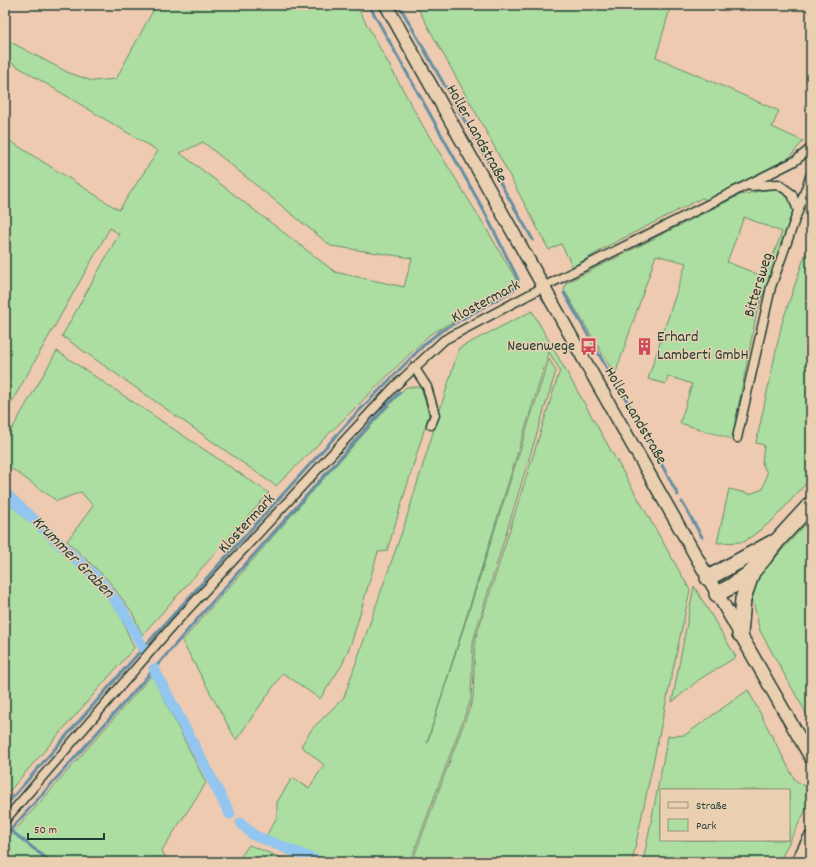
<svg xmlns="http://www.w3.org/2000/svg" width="816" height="867" font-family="Dekko,sans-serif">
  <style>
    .green { fill: #abdea0; stroke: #658e6a; fill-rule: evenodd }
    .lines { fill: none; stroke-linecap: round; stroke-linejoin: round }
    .stream { stroke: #648fa4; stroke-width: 3 }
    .canal { stroke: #92c5ef; stroke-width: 11 }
    .street-casing { stroke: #1f3d34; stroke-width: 11 }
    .secondary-casing { stroke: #1f3d34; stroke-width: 15 }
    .highway-casing { stroke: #1f3d34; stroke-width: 18 }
    .street { stroke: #eacfb1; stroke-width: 8 }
    .secondary { stroke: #eacfb1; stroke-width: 12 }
    .highway { stroke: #eacfb1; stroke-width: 15 }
    .labels { text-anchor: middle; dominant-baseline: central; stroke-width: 3; stroke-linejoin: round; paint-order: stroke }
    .street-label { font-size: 16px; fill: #1f3d34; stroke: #eacfb1 }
    .poi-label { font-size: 16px; fill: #1f3d34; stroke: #eacfb1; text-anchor: start }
    .water-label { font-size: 17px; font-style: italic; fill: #25443d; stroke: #eacfb1 }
  </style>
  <rect width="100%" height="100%" fill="#eecab0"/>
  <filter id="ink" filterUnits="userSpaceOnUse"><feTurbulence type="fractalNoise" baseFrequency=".025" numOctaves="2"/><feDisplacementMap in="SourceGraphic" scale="8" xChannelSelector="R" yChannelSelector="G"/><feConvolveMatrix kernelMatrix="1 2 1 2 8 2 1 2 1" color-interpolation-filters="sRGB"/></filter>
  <g filter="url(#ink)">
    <!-- green -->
    <g class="green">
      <path d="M156,5h200l67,121 60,97 33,56 -3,9 -84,47 -153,151 -214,-150 57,-102 -9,-6 -105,186v-275l5,2 109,69 39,-59 -153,-92v-20l62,33 25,9 24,-2zM203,142l128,104 81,12 -8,29 -69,-15 -155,-119z"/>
      <path d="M416,5h255l-15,52 123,54 -7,16 31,14 -14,17 -82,42 -5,-2 -94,48 -35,21 -12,-23 -12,6 -61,-115z"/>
      <path d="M774,188l15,10 5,12 -37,101 -25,128 -52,-16 12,-39 -24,-8 -2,8 -18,-5 38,-116 -30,-8 -41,120 -51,-85 2,-7 174,-88zM744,217l38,15 -17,45 -38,-15z"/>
      <path d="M811,237v241l-39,43 -28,21 -27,1 12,-54 21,5 13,-5 4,-16 -5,-10 2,-18 -8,-2 26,-120z"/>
      <path d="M532,311l158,279 -58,272h-220l61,-163 2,-59 85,-270 -11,-18 -122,391 122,-384 7,12 -83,270 -2,58 -61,163h-78l-66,-26 11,-19v-15l15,-24 17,10 15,-23 -23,-19 11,-17 32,-32 61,-174 54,-175z"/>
      <path d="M57,351l212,142 -127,142 -10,-23 -24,-32 -41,-39 26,-35 -12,-14 -24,9 -52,-37v-23z"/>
      <path d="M406,387h15l8,27 -42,137 -9,1 -26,89 -10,24 -22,34 -37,-26 -47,67 -54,-99 135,-155z"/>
      <path d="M5,500l96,88 19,27 14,33 -129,148z"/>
      <path d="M811,518v204l-51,-91 -9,-38 6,-15z"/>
      <path d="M694,586l42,71 -36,22 -28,23z"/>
      <path d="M152,675l54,108 -44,67 5,12h-162v-20z"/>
      <path d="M748,690l47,90 16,10v10l-32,62h-136l25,-126 17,-1zM661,790h128v50h-128z"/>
      <path d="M249,845l43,17h-55z"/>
    </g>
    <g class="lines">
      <!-- stream -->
      <g class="stream">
        <path d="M399,5l80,141 54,94"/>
        <path d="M564,293l45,79"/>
        <path d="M616,381l18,33"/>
        <path d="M640,425l10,18"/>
        <path d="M657,456l21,39"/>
        <path d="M682,502l20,35"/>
        <path d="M5,806l138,-158 211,-232 58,-59 15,-15 14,-11 71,-40 5,-6 1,-6 -34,-68 -115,-206"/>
        <path d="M10,830l41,32"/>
        <path d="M5,836l149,-167 80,-92 154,-173 12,-12"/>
      </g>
      <!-- canal -->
      <g class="canal">
        <path d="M5,493l93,86 24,30 21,39"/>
        <path d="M154,669l76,145"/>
        <path d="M241,823l12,12 68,27"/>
      </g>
      <defs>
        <g id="street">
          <path d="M751,186l27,-2 14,10 6,17"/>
          <path d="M414,367l13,20 8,28 -4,10"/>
          <path d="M737,438l34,-151 27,-76 13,-37"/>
          <path d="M5,820l170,-197 219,-236 50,-47 107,-57 244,-122 16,-13"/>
        </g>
        <path id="secondary" d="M386,5l214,383 211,370"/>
        <g id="highway">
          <path d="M708,578l64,-35"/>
          <path d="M717,594l15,-8 20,-14 12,-14 13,-17 34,-37"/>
          <path d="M740,634l3,-35 9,-27"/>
          <path d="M799,862l12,-23"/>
        </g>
      </defs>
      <!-- street casing -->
      <use href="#street" class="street-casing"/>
      <!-- secondary casing -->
      <use href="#secondary" class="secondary-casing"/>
      <!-- highway casing -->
      <use href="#highway" class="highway-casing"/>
      <!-- street -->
      <use href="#street" class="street"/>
      <!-- secondary -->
      <use href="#secondary" class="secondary"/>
      <!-- highway -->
      <use href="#highway" class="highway"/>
    </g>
  </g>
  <!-- icons -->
  <defs>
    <symbol id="bus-bare" viewBox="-9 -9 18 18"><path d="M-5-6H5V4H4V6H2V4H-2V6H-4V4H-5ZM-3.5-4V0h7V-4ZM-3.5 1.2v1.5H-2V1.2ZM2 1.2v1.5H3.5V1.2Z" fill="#d1495b" stroke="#eacfb1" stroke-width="2.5" paint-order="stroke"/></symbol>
    <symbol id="building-bare" viewBox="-9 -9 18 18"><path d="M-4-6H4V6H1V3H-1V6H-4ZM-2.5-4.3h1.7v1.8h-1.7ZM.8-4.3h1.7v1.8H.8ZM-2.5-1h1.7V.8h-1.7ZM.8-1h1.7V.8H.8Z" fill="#d1495b" stroke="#eacfb1" stroke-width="2.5" paint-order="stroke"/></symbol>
  </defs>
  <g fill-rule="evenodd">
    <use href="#bus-bare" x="576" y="334" width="25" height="25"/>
    <use href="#building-bare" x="632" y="334" width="25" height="25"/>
  </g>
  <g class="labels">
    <!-- street labels -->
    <g class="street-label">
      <text transform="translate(476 134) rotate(61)">Holler Landstraße</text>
      <text transform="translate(759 285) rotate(-73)">Bittersweg</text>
      <text transform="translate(486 302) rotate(-28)">Klostermark</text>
      <text transform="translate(635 416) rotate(60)">Holler Landstraße</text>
      <text transform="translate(247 524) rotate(-47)">Klostermark</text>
    </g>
    <!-- poi labels -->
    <g class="poi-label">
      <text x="657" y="337">Erhard<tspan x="657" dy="18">Lamberti GmbH</tspan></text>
      <text x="575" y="346" text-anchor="end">Neuenwege</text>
    </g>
    <!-- water labels -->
    <g class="water-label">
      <text transform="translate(72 558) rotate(45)">Krummer Graben</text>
    </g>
  </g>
  <!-- margin -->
  <rect width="816" height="867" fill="none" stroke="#eacfb1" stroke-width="20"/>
  <rect x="10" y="10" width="796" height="847" fill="none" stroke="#1f3d34" stroke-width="1.5" filter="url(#ink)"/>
  <!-- legend -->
  <rect x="660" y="789" width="130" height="52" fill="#eacfb1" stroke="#99957f"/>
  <rect x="668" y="802" width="20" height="6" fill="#eacfb1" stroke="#99957f"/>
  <text x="696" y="809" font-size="12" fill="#1f3d34">Straße</text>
  <rect x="668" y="819" width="20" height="12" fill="#abdea0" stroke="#99957f"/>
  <text x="696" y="829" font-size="12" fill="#1f3d34">Park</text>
  <!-- scale -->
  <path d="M28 833v6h76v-6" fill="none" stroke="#1f3d34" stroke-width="2"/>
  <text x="34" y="833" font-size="12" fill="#1f3d34" stroke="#eacfb1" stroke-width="3" paint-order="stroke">50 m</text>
</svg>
